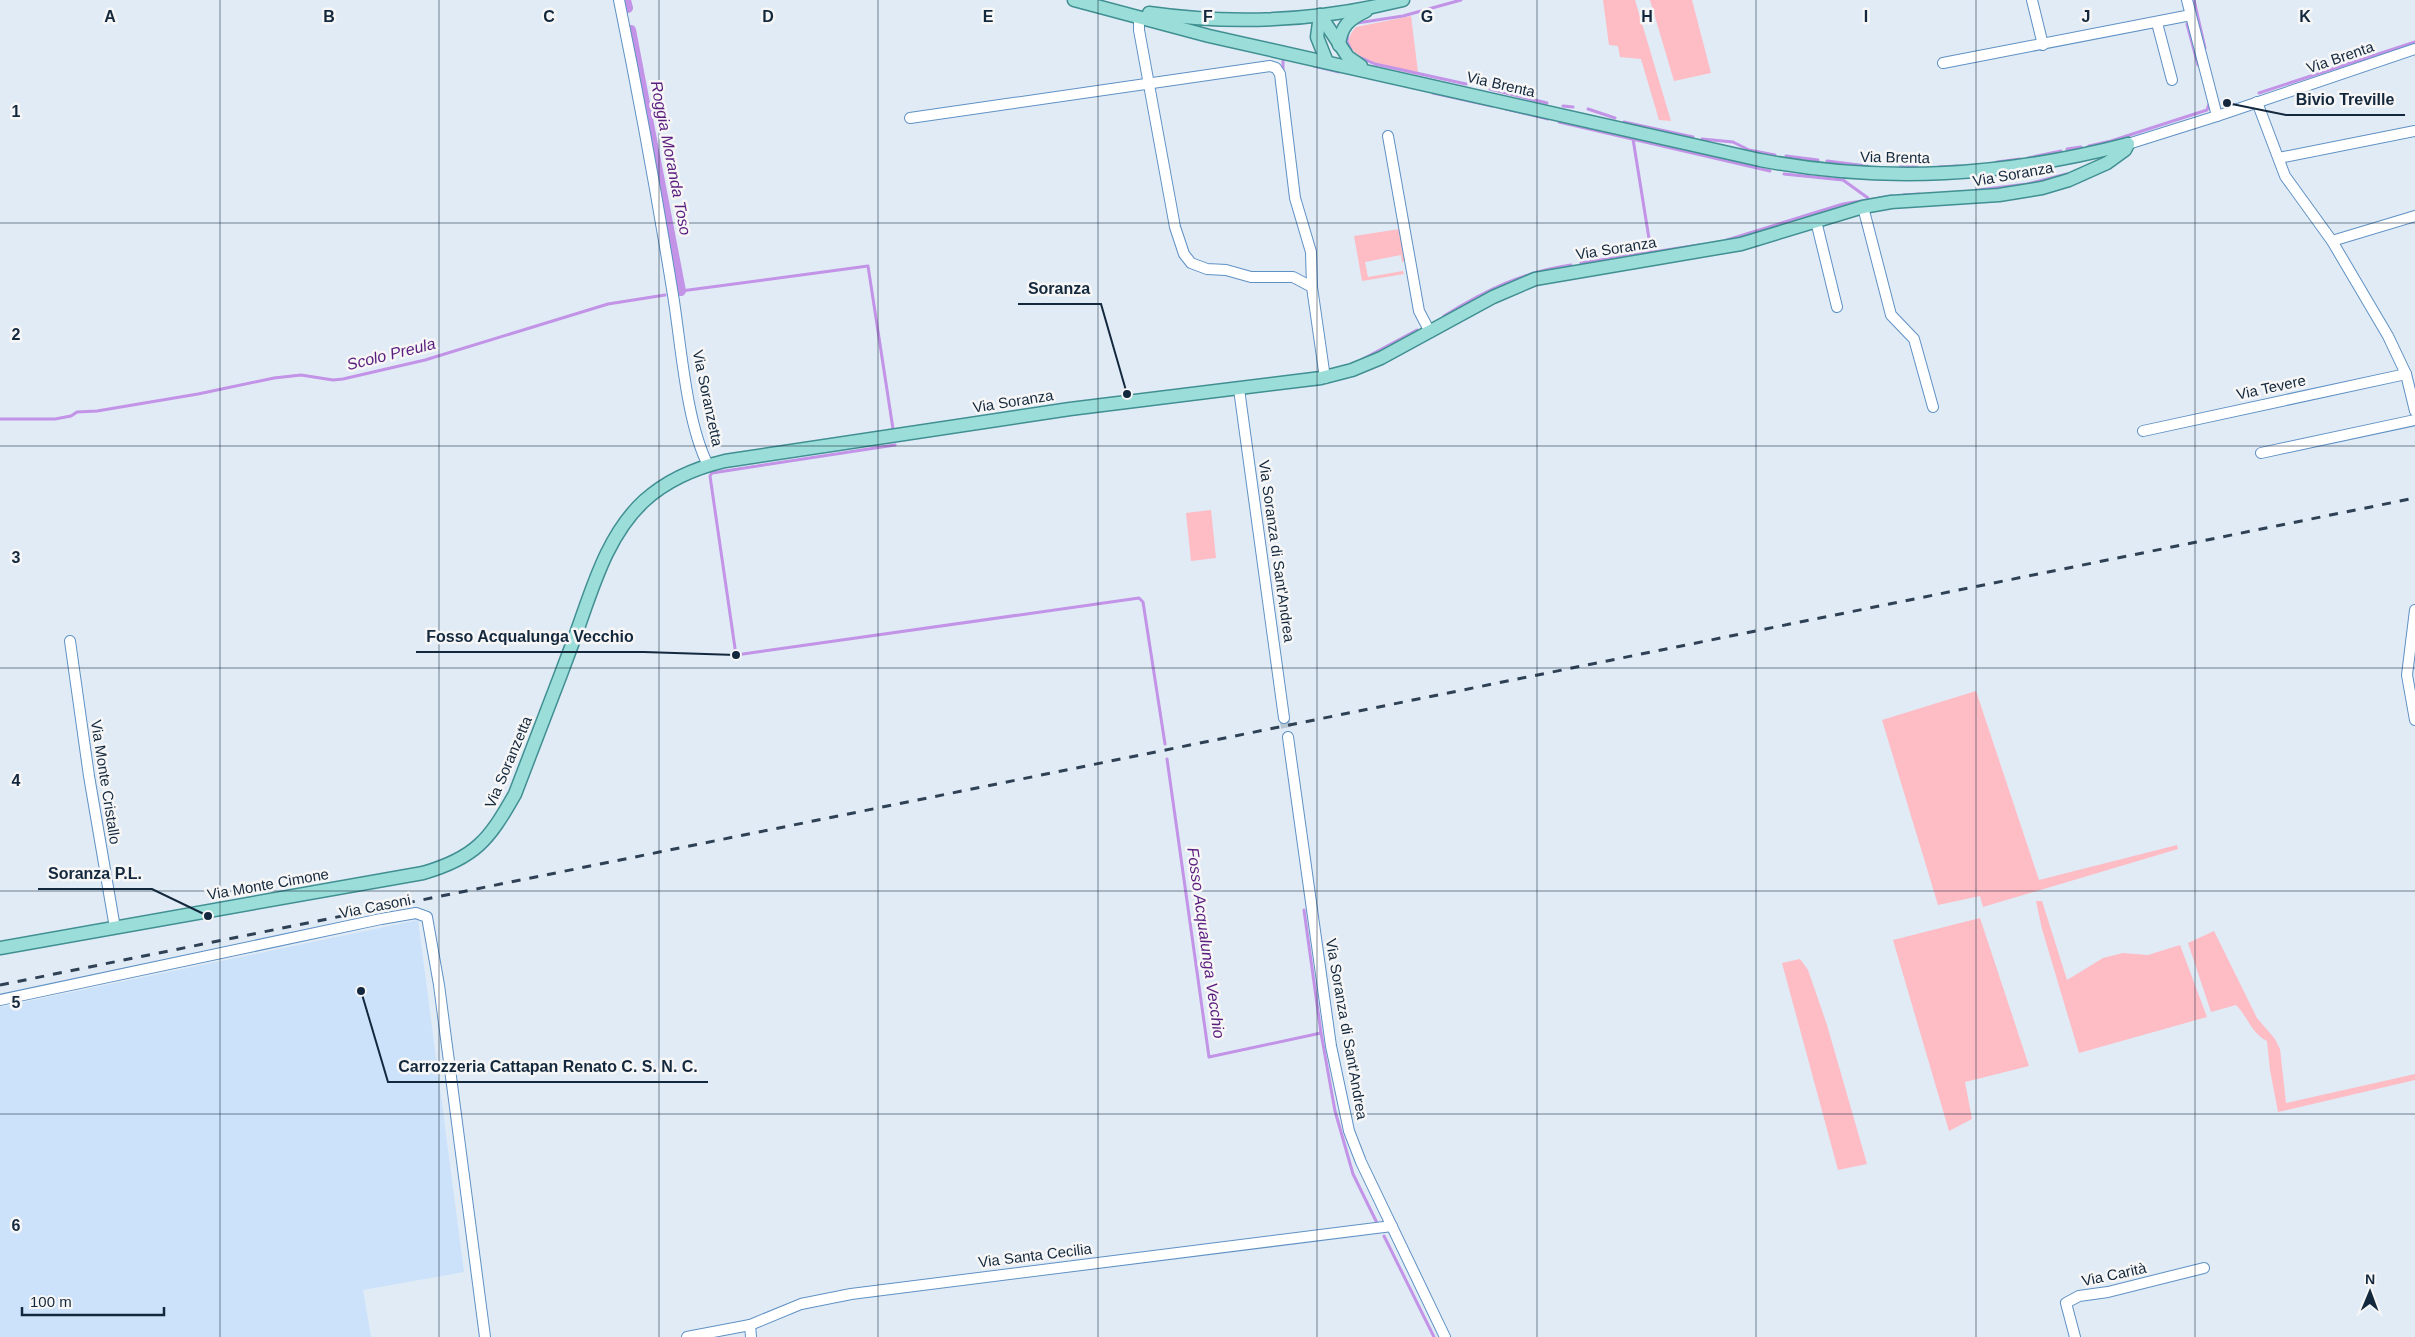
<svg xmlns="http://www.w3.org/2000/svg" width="2415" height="1337" font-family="Arial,sans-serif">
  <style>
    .built { fill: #cbe2fa }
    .green { fill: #febcc5 }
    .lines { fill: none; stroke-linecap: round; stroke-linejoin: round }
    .stream { stroke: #c293e6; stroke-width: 3 }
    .canal { stroke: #c293e6; stroke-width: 10 }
    .minor-tunnel { stroke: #b7c4d1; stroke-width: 10; stroke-dasharray: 10 5; stroke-linecap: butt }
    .minor-casing { stroke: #5f91c4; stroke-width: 12 }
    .major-casing { stroke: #408f92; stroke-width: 15 }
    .minor { stroke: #fff; stroke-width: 10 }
    .major { stroke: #9bddd9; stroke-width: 12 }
    .rail { stroke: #2f4155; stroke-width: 3; stroke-dasharray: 9 9; stroke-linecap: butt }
    .grid { fill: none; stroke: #14283d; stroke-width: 1; stroke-opacity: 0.55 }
    .labels { text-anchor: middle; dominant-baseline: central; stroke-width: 5; stroke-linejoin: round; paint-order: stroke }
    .street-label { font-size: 15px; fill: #14283d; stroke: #f6f6f6 }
    .water-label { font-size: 16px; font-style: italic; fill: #5b1d7e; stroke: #f6f6f6 }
    .grid-label { font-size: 16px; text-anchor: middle; font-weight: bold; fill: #14283d; stroke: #f6f6f6; stroke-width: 5; stroke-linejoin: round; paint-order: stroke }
    .leader { fill: none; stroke: #14283d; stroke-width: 2 }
    .callout-dot { fill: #14283d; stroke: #f6f6f6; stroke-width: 2 }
    .callout-label { font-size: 16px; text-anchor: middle; font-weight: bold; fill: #14283d; stroke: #f6f6f6; stroke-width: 5; stroke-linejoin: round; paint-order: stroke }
  </style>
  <rect width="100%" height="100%" fill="#e0ebf6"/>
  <!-- built -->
  <path class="built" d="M418,920l46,352 -101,18 8,47h-371v-330z"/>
  <!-- green -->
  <g class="green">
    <path d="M1603,0h32l36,121 -12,-1 -18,-61 -21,-2 -2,-11 -9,-1z"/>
    <path d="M1650,0h42l19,73 -37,8z"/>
    <path d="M1411,16l7,56c-17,-3 -92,-13 -62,-45z"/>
    <path d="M1400,229l5,32 -3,1 -1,-7 -36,7 3,15 35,-6 1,3 -42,7 -8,-45z"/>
    <path d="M1211,510l5,48 -25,3 -5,-48z"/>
    <path d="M1976,691l63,189 138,-35 1,4 -195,58 -3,-11 -42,9 -56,-185z"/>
    <path d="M2036,901h6l25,79 36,-22 20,-5 25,2 32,-10 27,72 -128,36 -37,-124z"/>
    <path d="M1980,918l49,148 -64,16 7,37 -23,12 -56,-191z"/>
    <path d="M2214,931l43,87 18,21 5,10 6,54 129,-29v6l-137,32 -8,-42 -3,-29c-16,-8 -19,-24 -31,-36l-25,7 -23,-69z"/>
    <path d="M1800,959l8,11 19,55 40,139 -29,6 -56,-207z"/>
  </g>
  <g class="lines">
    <!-- stream -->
    <g class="stream">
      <path d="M2194,0l11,48"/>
      <path d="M1357,23l46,-7 58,-16"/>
      <path d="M2187,24l11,41"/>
      <path d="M1348,32l-1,10 4,8"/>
      <path d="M1359,57l16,7 91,20"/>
      <path d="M1314,66l25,6"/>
      <path d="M1283,73v-15"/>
      <path d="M1490,89l57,14"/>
      <path d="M1433,93l59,13"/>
      <path d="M2259,93l156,-51"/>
      <path d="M1563,106l10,1"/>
      <path d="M1506,109l42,10"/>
      <path d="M1588,109l27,9"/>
      <path d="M1559,122l211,49"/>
      <path d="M1624,122l69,15"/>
      <path d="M1633,139l18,112"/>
      <path d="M1702,139l31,3 16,8 26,5"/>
      <path d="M2067,149l14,-2 3,3 5,-4 22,-5 96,-31 2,-6"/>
      <path d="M1786,156l32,4"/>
      <path d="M2028,158l33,-7"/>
      <path d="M1827,161l40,5"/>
      <path d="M1997,162l23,-3"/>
      <path d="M1900,167h17"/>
      <path d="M1939,167l19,-1"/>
      <path d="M1784,174l59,6 25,18"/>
      <path d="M1978,190l49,-6 40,-10"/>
      <path d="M1903,195l16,-1"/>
      <path d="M1727,240l116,-36 49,-8"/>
      <path d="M1581,263l118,-18"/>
      <path d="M681,291l187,-25 25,163"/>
      <path d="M1444,316c41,-25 78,-44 127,-51"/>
      <path d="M1363,359l54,-29"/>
      <path d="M0,419h55l16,-3 6,-4 20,-1 101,-17 76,-16 27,-3 32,5 10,-1 82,-19 183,-56 57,-9"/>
      <path d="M895,445l-183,28 -2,3 26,179 403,-57 4,4 22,142"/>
      <path d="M1167,759l42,298 112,-24"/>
      <path d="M1304,910l17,123 14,78 18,63 24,49"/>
      <path d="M1384,1236l50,101"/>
    </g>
    <!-- canal -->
    <g class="canal">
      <path d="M626,0l2,8"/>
      <path d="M631,30l50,261"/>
    </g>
    <!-- minor-tunnel -->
    <path class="minor-tunnel" d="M1284,718l4,19"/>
    <defs>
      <g id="minor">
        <path d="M619,0c20,98 38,196 54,295 8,49 13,127 35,170"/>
        <path d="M2032,0l11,45"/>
        <path d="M2187,0l30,116"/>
        <path d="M1139,18v12l36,197 9,27 7,9 16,6 19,1 25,7h42l19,10 13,91"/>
        <path d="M2157,23l15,57"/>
        <path d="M1943,63l248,-48"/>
        <path d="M2257,102l28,74 47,65 56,95 18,38 9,37"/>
        <path d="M910,118l360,-52 6,2 4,6 15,124 16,54 1,35"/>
        <path d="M1388,136l31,175 11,21"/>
        <path d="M2128,144l89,-28 198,-67"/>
        <path d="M2279,158l136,-27"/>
        <path d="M1863,207l28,108 23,24 19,68"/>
        <path d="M1816,221l21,86"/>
        <path d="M2332,241l83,-25"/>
        <path d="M1239,389l45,329"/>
        <path d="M2143,431l263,-57"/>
        <path d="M2261,453l154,-33"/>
        <path d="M2415,610l-8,65 8,45"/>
        <path d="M70,641l19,135 26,152"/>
        <path d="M1288,737l43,309 18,85 12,31 84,175"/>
        <path d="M0,1000l381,-81 35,-6 11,4 12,68 46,352"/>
        <path d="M750,1325l1,12"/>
        <path d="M687,1337l63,-12 51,-21 50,-10 541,-68"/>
        <path d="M2075,1337l-9,-34 13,-7 29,-4 96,-24"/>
      </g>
      <g id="major">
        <path d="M1074,0l135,36 551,124c126,24 244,16 368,-16"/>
        <path d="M1149,13c85,12 171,8 254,-13"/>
        <path d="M1320,15l28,42 13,9"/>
        <path d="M1320,15l-3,22 10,25"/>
        <path d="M1339,45c2,-19 10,-26 27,-34"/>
        <path d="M0,948l423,-75c52,-15 66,-33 92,-79 19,-50 39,-101 58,-152 18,-48 32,-105 71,-141 23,-21 51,-33 81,-40l345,-52 251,-31 31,-8 29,-12 112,-61 42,-18 206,-35 122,-37 28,-5 108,-7 43,-7 27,-8 38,-17 18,-13 3,-6"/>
      </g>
    </defs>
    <!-- minor casing -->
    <use href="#minor" class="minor-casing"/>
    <!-- major casing -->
    <use href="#major" class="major-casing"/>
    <!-- minor -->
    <use href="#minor" class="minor"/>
    <!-- major -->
    <use href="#major" class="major"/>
    <!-- rail -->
    <path class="rail" d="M0,985l2415,-487"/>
  </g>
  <!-- grid -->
  <path class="grid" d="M220,0v1337M439,0v1337M659,0v1337M878,0v1337M1098,0v1337M1317,0v1337M1537,0v1337M1756,0v1337M1976,0v1337M2195,0v1337M0,223h2415M0,446h2415M0,668h2415M0,891h2415M0,1114h2415"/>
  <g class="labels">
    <!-- street labels -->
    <g class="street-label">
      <text transform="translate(2340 57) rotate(-19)">Via Brenta</text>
      <text transform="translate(1501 84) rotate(13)">Via Brenta</text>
      <text transform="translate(1895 157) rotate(1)">Via Brenta</text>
      <text transform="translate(2013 174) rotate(-10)">Via Soranza</text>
      <text transform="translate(1616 248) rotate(-9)">Via Soranza</text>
      <text transform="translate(2271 387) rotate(-12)">Via Tevere</text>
      <text transform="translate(708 398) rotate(78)">Via Soranzetta</text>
      <text transform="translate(1013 401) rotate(-9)">Via Soranza</text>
      <text transform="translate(1277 551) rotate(82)">Via Soranza di Sant'Andrea</text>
      <text transform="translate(508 762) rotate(-67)">Via Soranzetta</text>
      <text transform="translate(106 782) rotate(81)">Via Monte Cristallo</text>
      <text transform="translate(268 884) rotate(-10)">Via Monte Cimone</text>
      <text transform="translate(375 906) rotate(-11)">Via Casoni</text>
      <text transform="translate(1347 1029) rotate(80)">Via Soranza di Sant'Andrea</text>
      <text transform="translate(1035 1255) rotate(-7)">Via Santa Cecilia</text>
      <text transform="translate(2114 1274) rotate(-12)">Via Carità</text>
    </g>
    <!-- water labels -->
    <g class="water-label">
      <text transform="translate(671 158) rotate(79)">Roggia Moranda Toso</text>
      <text transform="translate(391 354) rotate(-14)">Scolo Preula</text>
      <text transform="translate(1206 943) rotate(82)">Fosso Acqualunga Vecchio</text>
    </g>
  </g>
  <g class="grid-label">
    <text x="110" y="22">A</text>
    <text x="329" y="22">B</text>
    <text x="549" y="22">C</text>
    <text x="768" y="22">D</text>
    <text x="988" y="22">E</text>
    <text x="1208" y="22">F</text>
    <text x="1427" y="22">G</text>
    <text x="1647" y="22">H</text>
    <text x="1866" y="22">I</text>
    <text x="2086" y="22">J</text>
    <text x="2305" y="22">K</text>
    <text x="16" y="117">1</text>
    <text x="16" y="340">2</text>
    <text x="16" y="563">3</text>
    <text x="16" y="786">4</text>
    <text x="16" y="1008">5</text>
    <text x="16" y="1231">6</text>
  </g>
  <!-- callouts -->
  <path class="leader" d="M2227 103L2286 115H2405M1127 394L1101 304H1018M736 655L644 652H416M208 916L152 889H38M361 991L388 1082H708"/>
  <g class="callout-dot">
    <circle cx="2227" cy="103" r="5"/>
    <circle cx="1127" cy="394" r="5"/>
    <circle cx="736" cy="655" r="5"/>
    <circle cx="208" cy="916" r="5"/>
    <circle cx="361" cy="991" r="5"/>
  </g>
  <g class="callout-label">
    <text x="2345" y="105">Bivio Treville</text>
    <text x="1059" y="294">Soranza</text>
    <text x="530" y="642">Fosso Acqualunga Vecchio</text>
    <text x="95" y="879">Soranza P.L.</text>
    <text x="548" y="1072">Carrozzeria Cattapan Renato C. S. N. C.</text>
  </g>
  <!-- north arrow -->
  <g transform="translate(2370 1292) rotate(1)" stroke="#f6f6f6" stroke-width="4" paint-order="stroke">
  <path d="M0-4L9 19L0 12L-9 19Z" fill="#14283d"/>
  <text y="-8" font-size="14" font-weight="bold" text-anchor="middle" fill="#14283d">N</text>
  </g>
  <!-- scale -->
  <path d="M22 1307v8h142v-8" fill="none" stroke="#14283d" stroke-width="2.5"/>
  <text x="30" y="1307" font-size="15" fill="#14283d" stroke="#f6f6f6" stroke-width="4" paint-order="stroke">100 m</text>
</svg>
